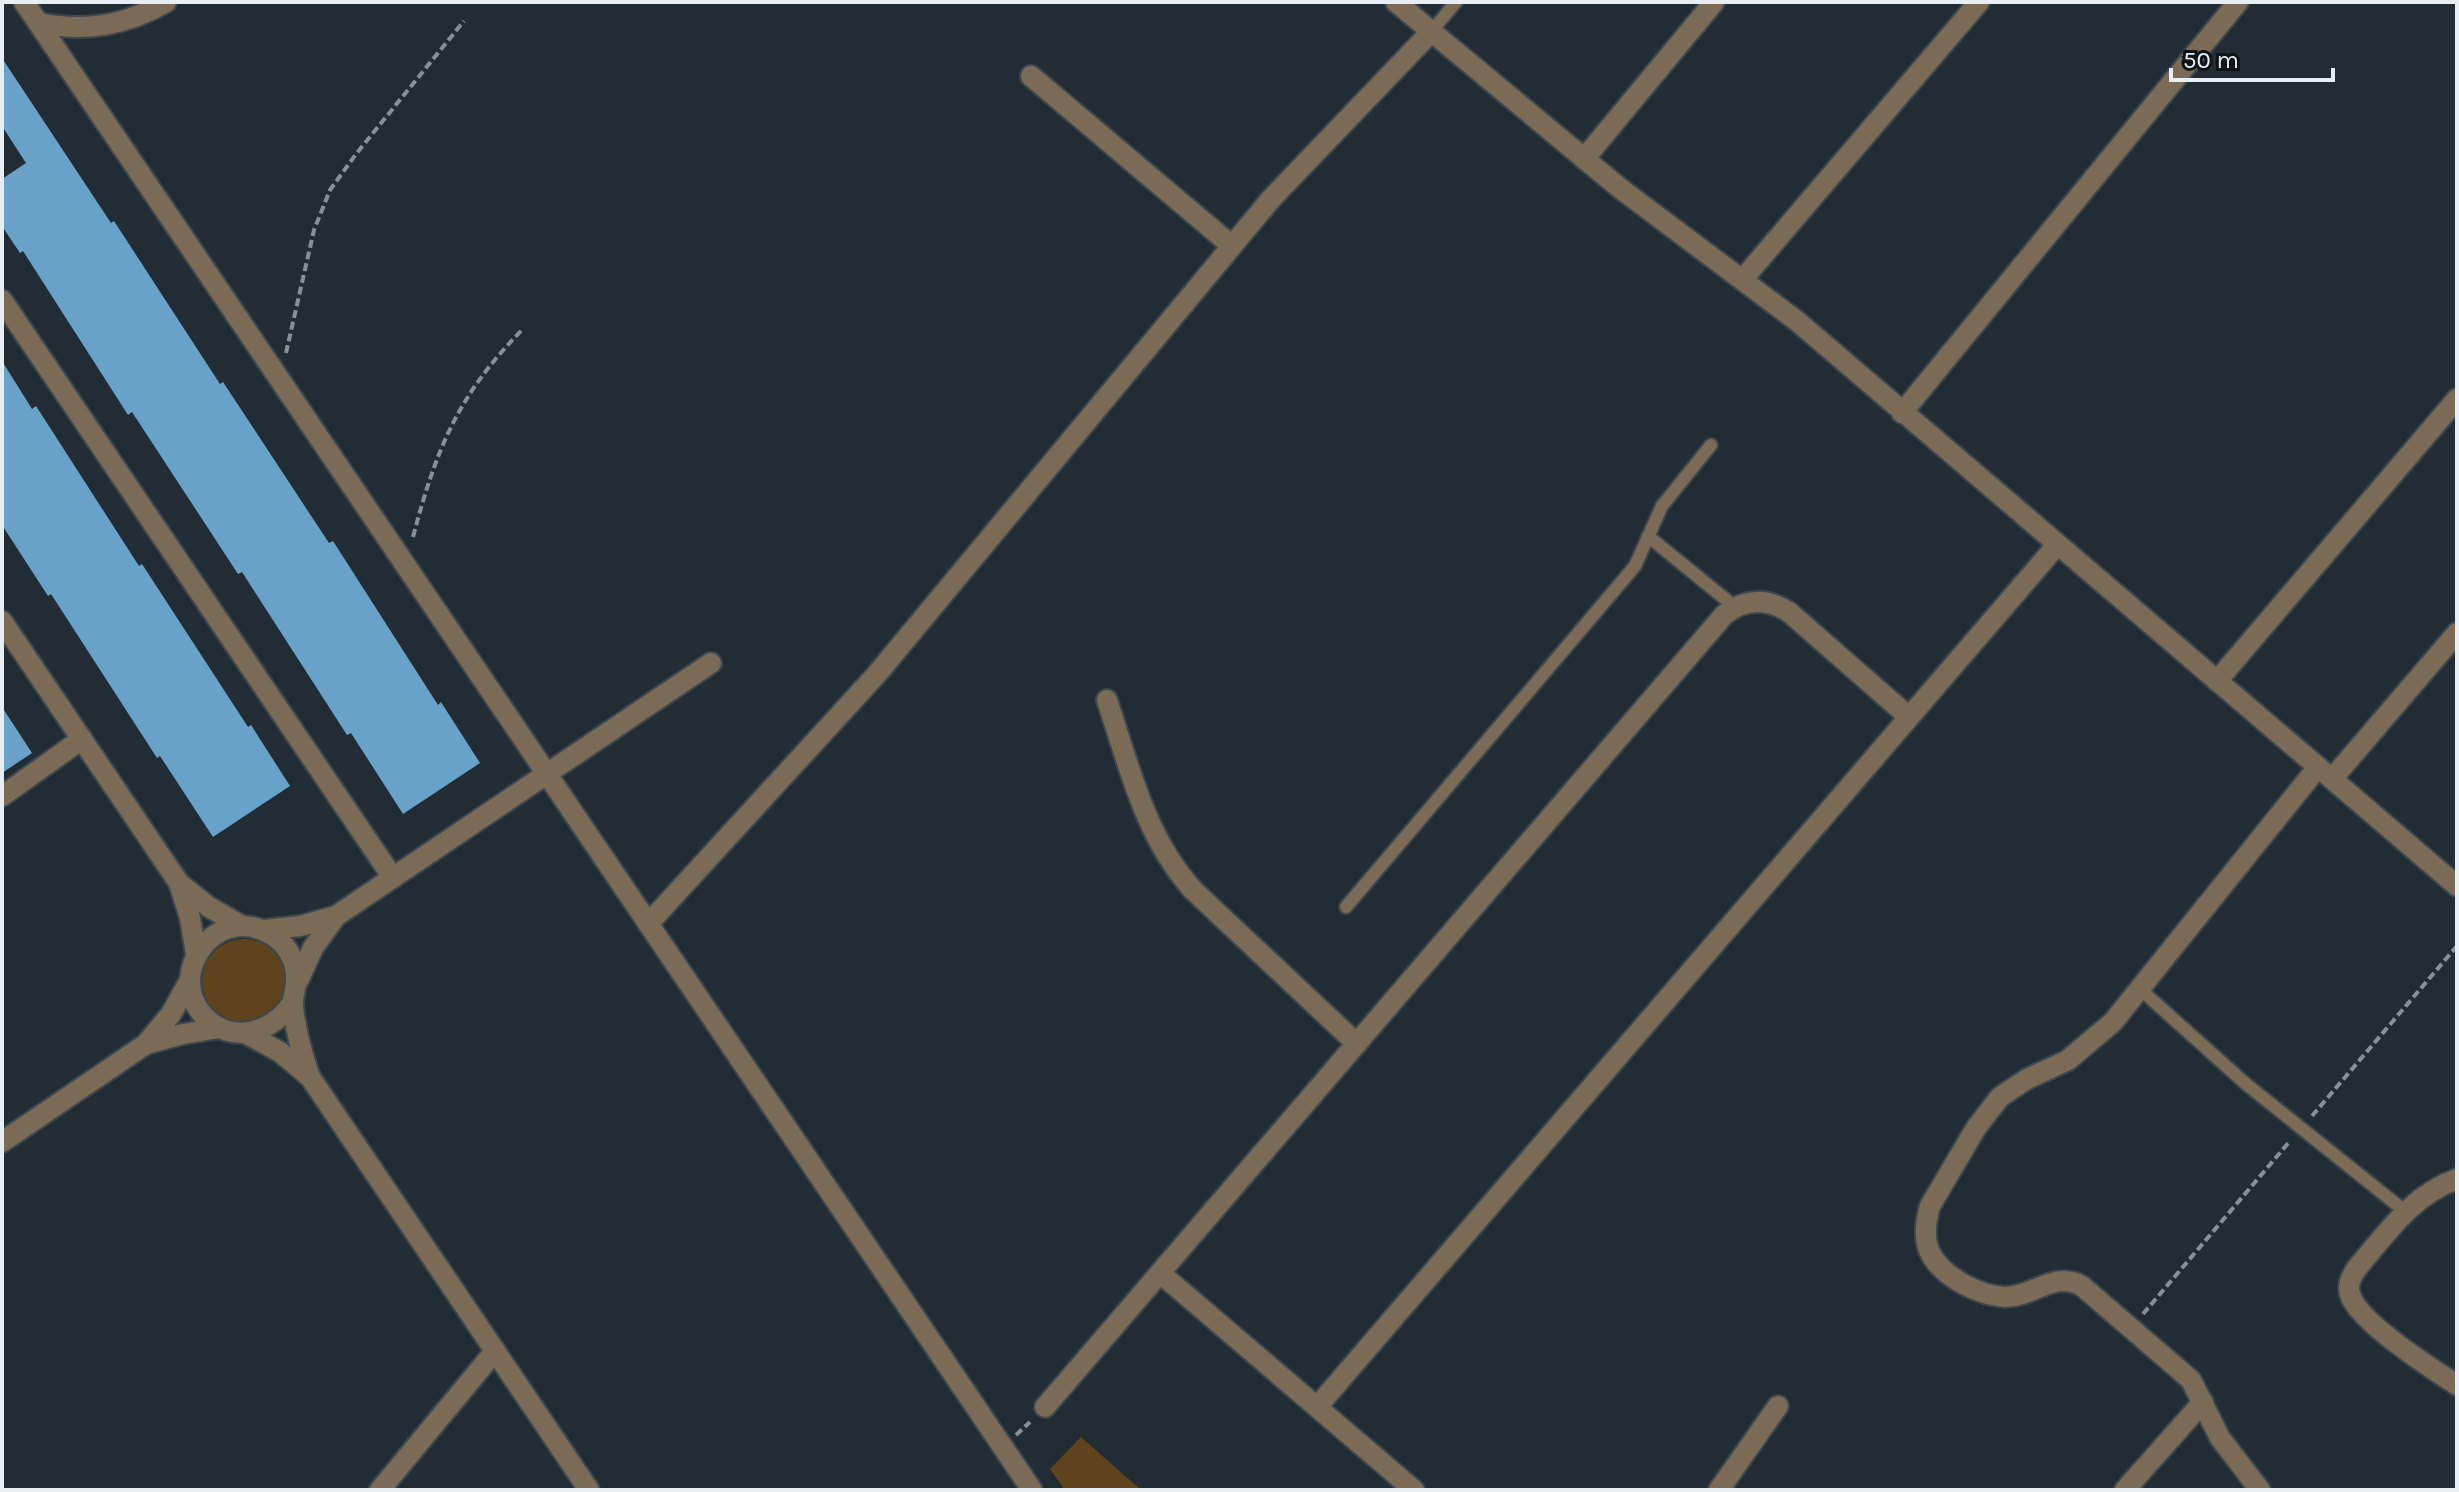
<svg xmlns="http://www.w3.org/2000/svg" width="2459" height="1492" font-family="Karla,sans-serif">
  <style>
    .green { fill: #5f431c }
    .building { fill: #69a2c9 }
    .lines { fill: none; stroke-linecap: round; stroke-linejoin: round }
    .service-casing { stroke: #3d474f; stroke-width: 16 }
    .minor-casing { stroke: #3d474f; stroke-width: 24 }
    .tertiary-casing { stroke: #3d474f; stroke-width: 24 }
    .path { stroke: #879097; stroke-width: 4; stroke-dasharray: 8 4; stroke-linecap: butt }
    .service { stroke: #7b6a55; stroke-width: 12 }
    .minor { stroke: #7b6a55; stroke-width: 20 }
    .tertiary { stroke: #7b6a55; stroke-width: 20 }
  </style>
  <rect width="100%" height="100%" fill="#212c34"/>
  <!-- green -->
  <g class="green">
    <circle cx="244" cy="981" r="42"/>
    <path d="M1081,1437l60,53h-76l-15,-21z"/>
  </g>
  <!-- building -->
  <g class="building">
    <path d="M2,58l109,165 3,-2 106,163 3,-2 106,161 4,-2 105,164 3,-3 39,61 -77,51 -52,-81 -4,2 -105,-163 -4,2 -106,-162 -4,3 -105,-164 -3,2 -18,-27v-47l24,-16 -24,-37z"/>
    <path d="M2,361l30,48 4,-3 103,160 3,-2 106,163 3,-2 39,61 -77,51 -53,-81 -3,2 -106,-164 -3,2 -46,-71z"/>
    <path d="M2,707l30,46 -30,20z"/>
  </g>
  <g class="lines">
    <defs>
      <g id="service">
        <path d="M1431,32l25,-30"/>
        <path d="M1648,536l87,71"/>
        <path d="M1346,907l289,-341 27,-60 49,-61"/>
        <path d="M2140,989l106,95 160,128"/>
      </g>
      <g id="minor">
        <path d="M1396,2l225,187 176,132 660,565"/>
        <path d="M39,23c46,9 86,3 127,-21"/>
        <path d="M1031,76l201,170"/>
        <path d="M1584,159l130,-157"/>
        <path d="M1743,279l236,-277"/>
        <path d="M2,300l391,578"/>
        <path d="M1902,413l336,-411"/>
        <path d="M2,621l177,262 30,24 33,19"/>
        <path d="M2217,681l240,-282"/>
        <path d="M1107,700c22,66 38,137 86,190l164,154"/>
        <path d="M2332,779l125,-146"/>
        <path d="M2,796l80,-57"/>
        <path d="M179,883l11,35 6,36"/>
        <path d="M648,924l229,-250 394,-475 160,-167"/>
        <path d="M264,930l36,-4 36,-10 375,-253"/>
        <path d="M298,981l15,-33 23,-32"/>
        <path d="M293,1002c-20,30 -61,44 -89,14 -39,-41 11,-111 62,-84 20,9 31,28 30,49 0,9 -4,16 -3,24 2,25 9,49 17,72"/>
        <path d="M245,1033l35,19 30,25 279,413"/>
        <path d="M146,1044l37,-10 37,-6"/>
        <path d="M2,1142l144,-98 25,-30 19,-34"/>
        <path d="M2457,1179c-45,16 -70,54 -100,89 -6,9 -11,18 -6,29 10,26 81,72 106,88"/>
        <path d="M1160,1273l254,217"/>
        <path d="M1045,1407l679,-792c21,-17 43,-17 65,-3l120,105"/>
        <path d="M1317,1407l740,-862"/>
        <path d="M380,1490l115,-139"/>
        <path d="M1719,1490l59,-84"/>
        <path d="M2125,1490l78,-88"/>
        <path d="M2260,1490l-40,-52 -29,-58 -109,-94c-27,-16 -49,11 -77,11 -15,-1 -29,-6 -42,-13 -34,-20 -44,-40 -33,-78l46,-78 24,-31 27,-18 41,-19 45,-38 205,-255"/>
      </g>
      <path id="tertiary" d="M24,2l1008,1488"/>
    </defs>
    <!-- service casing -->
    <use href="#service" class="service-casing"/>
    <!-- minor casing -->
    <use href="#minor" class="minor-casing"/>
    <!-- tertiary casing -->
    <use href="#tertiary" class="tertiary-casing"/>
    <!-- path -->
    <g class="path">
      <path d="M286,353l28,-123 16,-40 26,-36 108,-133"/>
      <path d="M413,537c23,-87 44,-141 109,-207"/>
      <path d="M2312,1116l145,-170"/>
      <path d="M2143,1314l147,-173"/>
      <path d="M1016,1435l14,-13"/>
    </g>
    <!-- service -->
    <use href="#service" class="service"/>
    <!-- minor -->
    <use href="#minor" class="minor"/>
    <!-- tertiary -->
    <use href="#tertiary" class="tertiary"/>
  </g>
  <!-- border -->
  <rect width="2459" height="1492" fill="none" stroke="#e8eff4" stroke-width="8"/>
  <!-- scale -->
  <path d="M2171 68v12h162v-12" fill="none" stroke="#e8eff4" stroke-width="4"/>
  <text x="2183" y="68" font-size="24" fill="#e8eff4" stroke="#0f1417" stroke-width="6" paint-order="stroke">50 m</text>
</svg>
